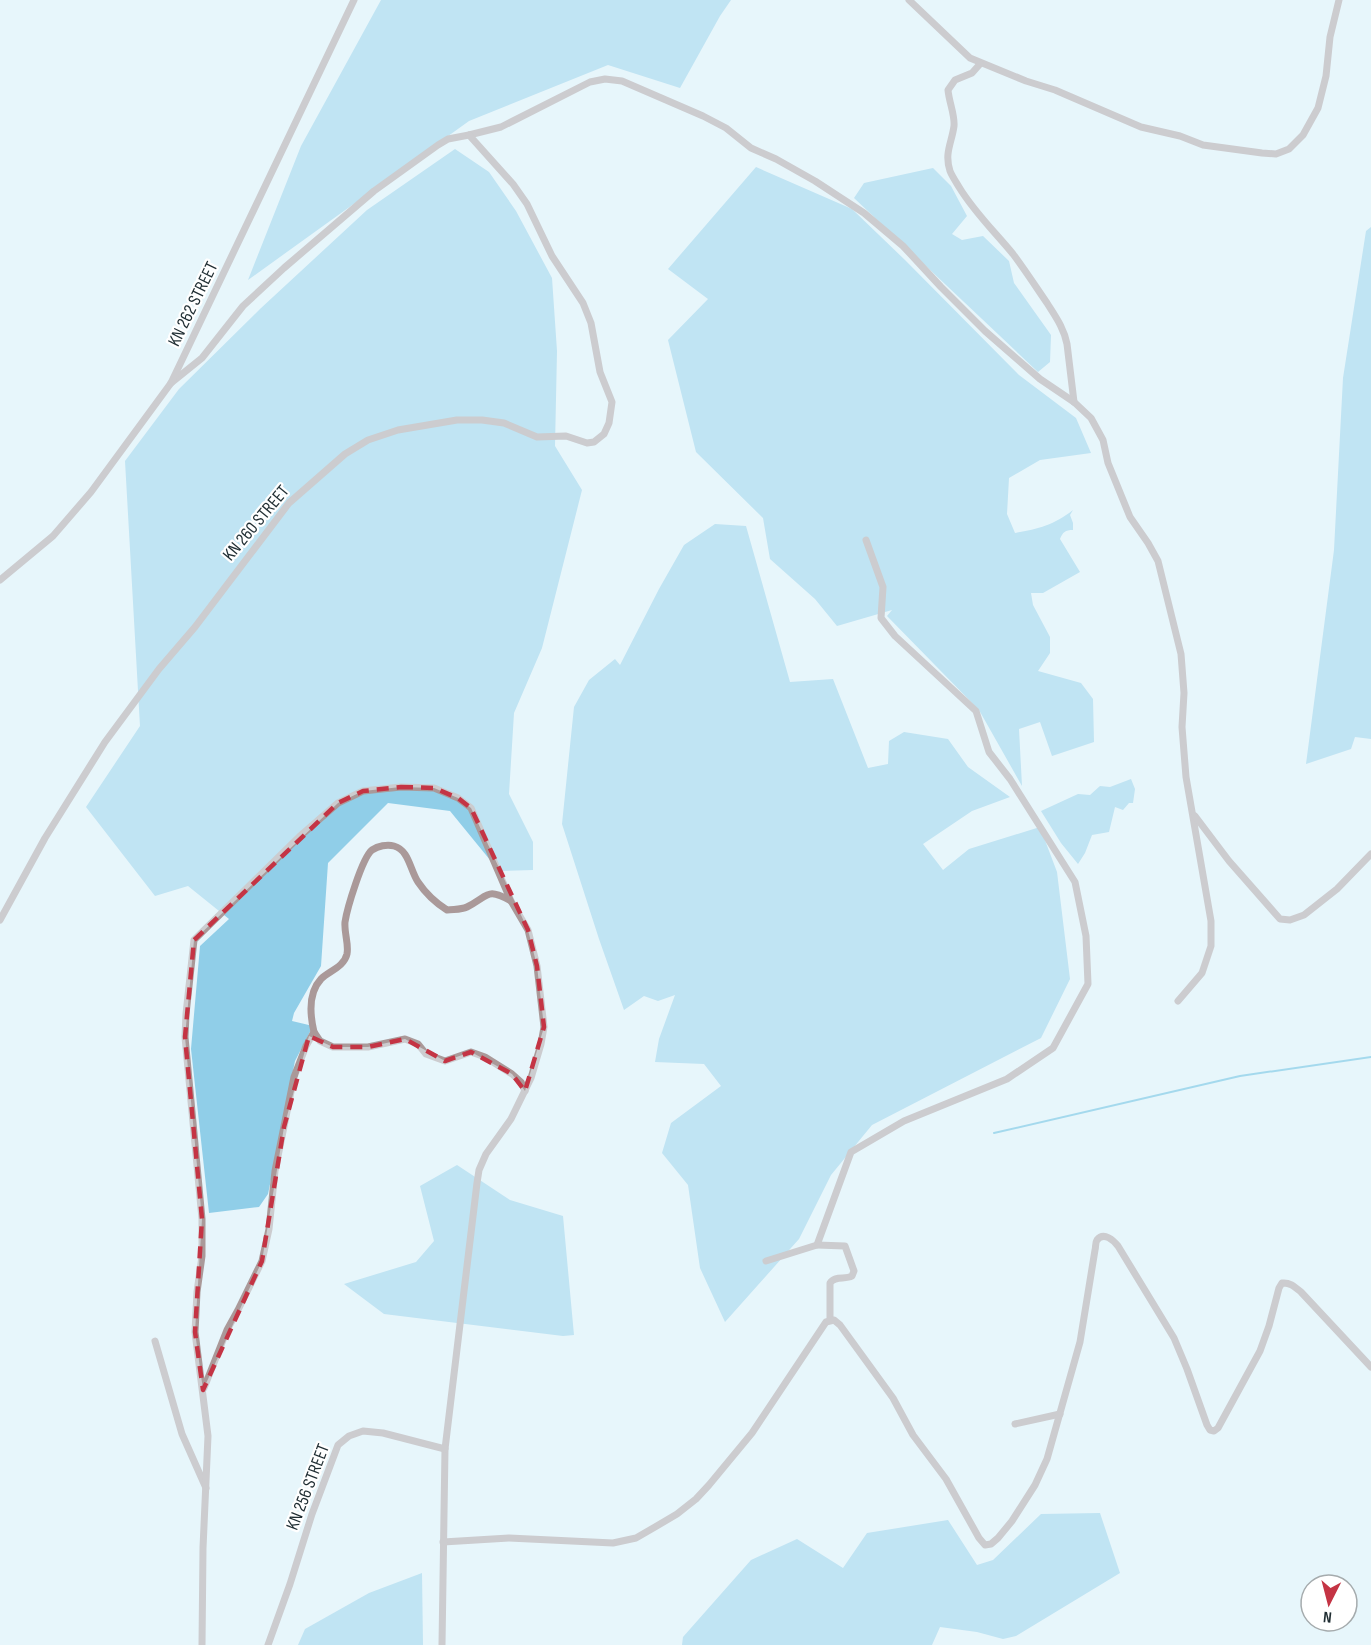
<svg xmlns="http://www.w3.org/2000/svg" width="1371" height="1645" font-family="'Sofia Sans Condensed',sans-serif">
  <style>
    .green { fill: #90cee8 }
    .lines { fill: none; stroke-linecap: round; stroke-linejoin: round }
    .stream { stroke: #53b7dc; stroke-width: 2 }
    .minor { stroke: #a99; stroke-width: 7 }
    .marked { fill: none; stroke: #c43444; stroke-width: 4.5; stroke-dasharray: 12 8; stroke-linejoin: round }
    .labels { text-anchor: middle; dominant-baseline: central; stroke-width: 4.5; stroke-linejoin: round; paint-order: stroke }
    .street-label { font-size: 18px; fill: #1f2d32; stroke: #fff }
  </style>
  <rect width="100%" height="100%" fill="#e7f5fb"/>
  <!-- green -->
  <g class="green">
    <path d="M381,0h350l-11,16 -40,72 -72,-23 -139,56 -221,159 53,-134z"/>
    <path d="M455,149l34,23 27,39 36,67 5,73 -2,95 27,44 -40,158 -28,65 -5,81 24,48v28l-34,1 -49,-60 -62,-8 -60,60 -7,103 -27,47 -2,8 21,5 -18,35 -27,133 -9,13 -50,6 -18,-164 9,-103 29,-27 -41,-33 -33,10 -69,-89 54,-81 -15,-265 54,-72 81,-80 107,-99z"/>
    <path d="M756,167l96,42 53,51 114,115 57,43 15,35 -51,7 -31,18 -2,36 8,19c23,-4 39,-8 58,-23l-3,5 3,8v7c-8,0 -10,2 -13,9l20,33 -37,21h-12l2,12 17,32v16l-12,18 43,12 12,16 1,43 -42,14 -12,-34 -21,7 3,57 -43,-76 -92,-94 5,-6 -55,16 -22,-27 -45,-40 -7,-41 -67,-66 -28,-112 40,-41 -40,-30z"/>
    <path d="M933,168l18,18 16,30 -15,18 10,6 21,-4 26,25 5,22 37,52 -1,27 -12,10 -184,-174 10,-15z"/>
    <path d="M1371,227v512l-16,-2 -4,12 -45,15 28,-214 9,-172 23,-147z"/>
    <path d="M715,524l31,2 44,156 43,-3 35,89 20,-4 1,-23 15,-9 44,7 20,28 42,30 -38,14 -49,33 20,26 26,-21 71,-22 17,45 13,107 -29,59 -169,87 -41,50 -32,64 -74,83 -25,-54 -12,-83 -26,-32 9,-30 50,-37 -17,-22 -49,-2 4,-23 16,-44 -17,6 -14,-5 -20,14 -25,-71 -37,-115 12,-117 15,-27 26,-21 5,6 39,-76 25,-44z"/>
    <path d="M1131,779l4,10 -2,14h-4l-6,7 -8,-3 -6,25 -17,3 -7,18 -7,11 -17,-21 -20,-32 37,-17 12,1 10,-9 10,1z"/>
    <path d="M457,1165l53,35 53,16 11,119 -11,1 -179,-22 -40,-30 72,-22 18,-21 -14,-55z"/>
    <path d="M1100,1513l20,60 -104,63 -13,3 -26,-7 -37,-5 -8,18h-250l1,-8 68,-77 46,-21 46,29 24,-35 81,-13 29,45 16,-5 48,-46z"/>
    <path d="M422,1573l1,72h-125l7,-16 64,-36z"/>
  </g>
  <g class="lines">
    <!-- stream -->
    <path class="stream" d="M994,1133l246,-57 131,-19"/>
    <!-- minor -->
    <g class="minor">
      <path d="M909,0l61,58 56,23 29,9 86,37 39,9 23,9 59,8 14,1 13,-5 14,-14 15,-27 8,-32 4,-39 9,-37"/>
      <path d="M980,64l-8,9 -17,7 -7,10c1,12 7,25 6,36 -2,16 -10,27 -4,45 2,5 6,11 9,16 15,25 36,45 54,67 12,16 23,33 34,49 8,13 17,25 20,41l7,58"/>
      <path d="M171,383l31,-25 41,-52 41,-38 90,-77 64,-46 10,-6 21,-4 32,-8 89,-45 15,-3 17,2 81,35 23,12 25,20 25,11 39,22 49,32 39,33 38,41 44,44 55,48 34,23 17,16 12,22 5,23 22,54 18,26 10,18 23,93 3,39 -2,34 4,50 25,144v25l-9,27 -24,28"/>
      <path d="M0,580l53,-44 38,-44 80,-109 183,-383"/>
      <path d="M1195,816l34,45 51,58 10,1 14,-5 33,-26 34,-35"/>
      <path d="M0,920l45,-82 60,-96 54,-73 36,-42 94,-124 56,-49 23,-14 30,-10 59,-10h25l22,3 33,14 29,-1 21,7 7,-1 10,-8 5,-11 3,-21 -12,-30 -9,-49 -8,-20 -31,-47 -25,-52 -14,-20 -44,-49"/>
      <path d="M314,1032l6,9 13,6h35l37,-8 13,5 8,10 19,7 26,-9 14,5 27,17 9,8 4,9"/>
      <path d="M817,1245l28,1 9,25 -2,5c-7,4 -17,-1 -22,7v37"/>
      <path d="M766,1261l51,-16 34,-93 53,-31 103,-42 46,-31 35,-64 -2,-48 -11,-54 -65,-103 -21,-27 -13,-41 -81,-75 -14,-18 2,-31 -17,-47"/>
      <path d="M155,1341l27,93 24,54"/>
      <path d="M204,1388l23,-58 11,-20 24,-49 7,-32 6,-58 19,-94 12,-31 8,-14c-4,-17 -6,-39 7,-53 8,-8 23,-12 26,-25 2,-10 -3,-21 -2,-32 2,-13 17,-64 27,-72 6,-4 15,-6 22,-4 15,4 16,24 24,36 8,12 18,21 29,28 7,-1 14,0 20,-3 22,-11 19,-20 44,-6"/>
      <path d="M1015,1424l45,-10"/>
      <path d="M443,1542l66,-4 104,5 23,-5 19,-11 22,-13 19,-15 13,-14 43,-52 74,-111 8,-2 6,5 53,73 20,37 33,44 33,59 6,7 6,-1 7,-6 14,-17 23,-36 12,-26 33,-117 15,-92c1,-3 0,-7 2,-10 7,-9 17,1 21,6l56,92 13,31 20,56 3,5 4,1 4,-3 42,-77 9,-25 10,-38 3,-5c8,-1 13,4 19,9l70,75"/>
      <path d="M202,1645l1,-97 5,-112 -13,-104 2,-40 5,-36v-37l-17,-182 1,-23 8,-74 105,-103 39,-34 25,-12 38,-4 33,1 24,10 13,10 40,93 17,29 9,36 7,61 -3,17 -10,34 -20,41 -25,35 -7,16 -2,13 -32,266 -3,196"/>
      <path d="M268,1645l22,-61 22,-70 26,-69 11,-9 14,-5 20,2 62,16"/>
    </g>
  </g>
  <!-- marked area -->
  <path d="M0 0H1371V1645H0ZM401,787l33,1 24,10 13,10 57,122 9,36 7,61 -19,64 -13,-17 -41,-22 -26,9 -40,-22 -37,8h-35l-24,-11 -25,91 -22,134 -59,129 -8,-58 7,-113 -17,-182 9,-97 144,-137 25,-12z" fill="#e7f5fb" fill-opacity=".55" fill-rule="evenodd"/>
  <path class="marked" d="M401,787l33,1 24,10 13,10 57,122 9,36 7,61 -19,64 -13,-17 -41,-22 -26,9 -40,-22 -37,8h-35l-24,-11 -25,91 -22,134 -59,129 -8,-58 7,-113 -17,-182 9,-97 144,-137 25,-12z"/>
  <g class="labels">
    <!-- street labels -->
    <g class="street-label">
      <text transform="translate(193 304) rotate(-64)">KN 262 STREET</text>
      <text transform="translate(256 523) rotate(-50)">KN 260 STREET</text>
      <text transform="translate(308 1487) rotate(-69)">KN 256 STREET</text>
    </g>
  </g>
  <!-- north arrow -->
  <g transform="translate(1329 1603) rotate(186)"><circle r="28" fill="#ffffff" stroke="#a5abad" stroke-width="1.5"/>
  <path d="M0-4.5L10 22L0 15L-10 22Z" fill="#c43444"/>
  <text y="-9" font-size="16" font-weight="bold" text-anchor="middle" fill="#1f2d32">N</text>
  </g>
</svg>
